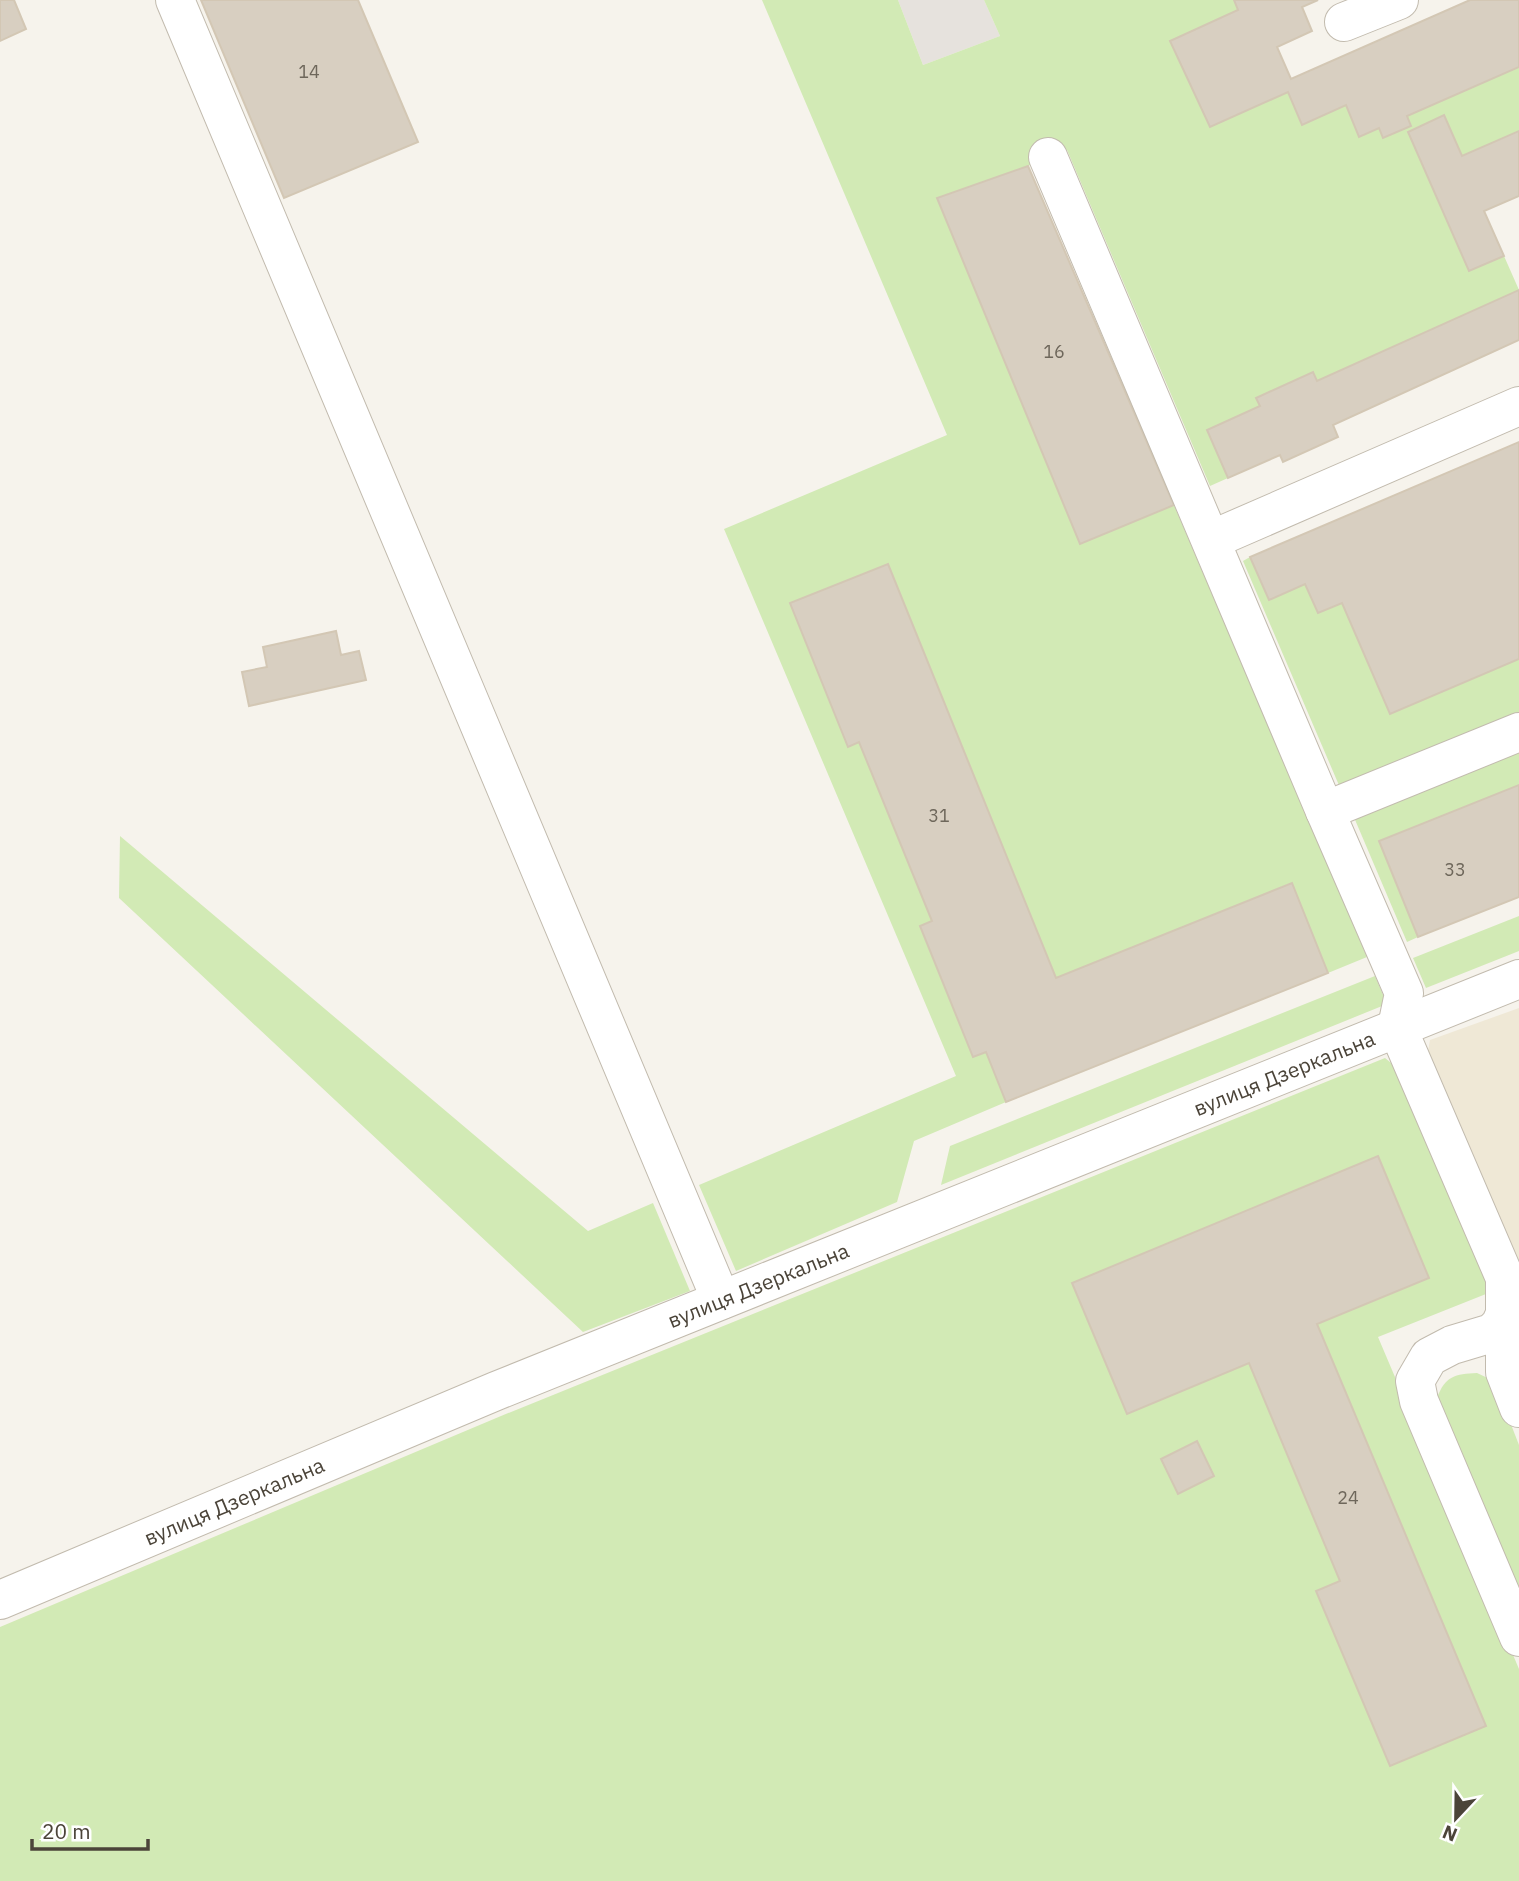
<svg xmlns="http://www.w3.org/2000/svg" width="1519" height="1881" font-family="'IBM Plex Sans',sans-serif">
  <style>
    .industrial { fill: #e6e2dd }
    .education { fill: #efe8d6 }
    .green { fill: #d2eab5 }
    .building { fill: #d8cfc1; stroke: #d3c7b4; stroke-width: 2 }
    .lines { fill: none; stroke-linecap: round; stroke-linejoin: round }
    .minor-casing { stroke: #c2bbae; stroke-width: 40 }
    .minor { stroke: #fff; stroke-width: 38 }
    .labels { text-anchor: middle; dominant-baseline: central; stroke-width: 5; stroke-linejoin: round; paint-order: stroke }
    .number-label { font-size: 18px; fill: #6e675b }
    .street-label { font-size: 21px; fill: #4b4439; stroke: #fff }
  </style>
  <rect width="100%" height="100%" fill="#f6f3ec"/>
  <!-- industrial -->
  <path class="industrial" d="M898,0h86l16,36 -77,29z"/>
  <!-- education -->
  <path class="education" d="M1519,1008v267l-93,-213 4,-22z"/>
  <!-- green -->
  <g class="green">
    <path d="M762,0h136l25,65 77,-29 -16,-36h250l4,10 -67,31 39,86 78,-35 14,33 44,-20 13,32 20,-9 4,9 28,-11 -4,-10 112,-49v64l-57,25 -18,-40 -36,16 61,139 35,-15 15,34 -202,91 -4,-8 -53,33 -53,24 21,48 -18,8 -143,-336 -39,16 -91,32 143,346 94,-39 193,452 -39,16 -37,-90 -235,95 -168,-414 -97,39 57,143 11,-4 73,179 -12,6 53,130 13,-5 20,50 -92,39 -17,61 -161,69 -37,-86 257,-109 -232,-547 223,-94z"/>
    <path d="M1250,557l19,42 36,-15 37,19 48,111 129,-55v59l-178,72 -98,-229z"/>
    <path d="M1519,748v37l-140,56 39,96 -11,5 -54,-127z"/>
    <path d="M120,836l468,395 65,-28 37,88 -107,41 -464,-434z"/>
    <path d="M1519,916v35l-93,37 -13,-30z"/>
    <path d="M1375,976l12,28 -446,181 9,-39z"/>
    <path d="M1385,1058l16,13 95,219 -118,47 141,332v212h-1519v-254l501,-211z"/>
    <path d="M1477,1373l17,8 25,64v154l-82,-201c8,-22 18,-24 40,-25z"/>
  </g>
  <!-- building -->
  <g class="building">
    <path d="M0,0h14l12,29 -26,12z"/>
    <path d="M201,0h157l60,142 -134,56z"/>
    <path d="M1234,0h84l-16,7 10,24 -35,16 14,32 179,-79h49v67l-112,49 4,10 -28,12 -4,-10 -20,9 -13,-32 -44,20 -14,-33 -78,35 -40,-86 68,-31z"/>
    <path d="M1444,115l18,41 57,-25v65l-35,15 20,45 -35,15 -61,-139z"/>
    <path d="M1028,166l146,339 -94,39 -143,-346z"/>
    <path d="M1519,290v50l-186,85 5,12 -55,25 -3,-7 -52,23 -21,-48 53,-24 -4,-8 57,-26 4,9z"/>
    <path d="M1519,442v217l-129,55 -48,-111 -24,10 -13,-29 -36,16 -19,-43z"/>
    <path d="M888,564l168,414 236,-95 36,90 -322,129 -20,-50 -13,5 -53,-131 12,-5 -73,-179 -11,5 -58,-144z"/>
    <path d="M336,631l5,24 18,-4 7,29 -117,26 -7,-34 25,-5 -4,-20z"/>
    <path d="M1519,785v112l-101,40 -39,-96z"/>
    <path d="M1378,1156l51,122 -112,46 169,402 -96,40 -74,-175 24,-10 -91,-218 -122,51 -55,-131z"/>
    <path d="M1197,1441l17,35 -36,18 -17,-35z"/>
  </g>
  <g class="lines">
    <defs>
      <g id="minor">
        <path d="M175,0l546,1300"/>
        <path d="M1344,22l55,-22"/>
        <path d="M1048,157l277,654"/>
        <path d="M1211,540l308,-134"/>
        <path d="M1519,732l-194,79 79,182 -7,34 108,251v94l14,36"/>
        <path d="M1505,1314l-5,11 -8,8 -40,12 -23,12 -14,24 4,20 100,236"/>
        <path d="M0,1600l496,-209 1023,-412"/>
      </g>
    </defs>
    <!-- minor casing -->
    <use href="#minor" class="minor-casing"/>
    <!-- minor -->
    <use href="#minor" class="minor"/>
  </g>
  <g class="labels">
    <!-- number labels -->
    <g class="number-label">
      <text x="309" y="71">14</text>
      <text x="1054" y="351">16</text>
      <text x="939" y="815">31</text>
      <text x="1455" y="869">33</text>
      <text x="1348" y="1497">24</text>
    </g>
    <!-- street labels -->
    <g class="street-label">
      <text transform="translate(1284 1073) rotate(-22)">вулиця Дзеркальна</text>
      <text transform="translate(758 1285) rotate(-22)">вулиця Дзеркальна</text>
      <text transform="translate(234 1501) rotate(-23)">вулиця Дзеркальна</text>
    </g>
  </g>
  <!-- north arrow -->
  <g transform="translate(1456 1818) rotate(202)" stroke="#ffffff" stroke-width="5" paint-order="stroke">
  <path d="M0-5L12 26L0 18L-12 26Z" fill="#4b4439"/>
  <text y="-10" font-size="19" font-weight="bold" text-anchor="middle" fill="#4b4439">N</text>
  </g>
  <!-- scale -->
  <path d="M32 1839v10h116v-10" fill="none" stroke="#4b4439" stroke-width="3.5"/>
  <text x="42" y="1839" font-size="21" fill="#4b4439" stroke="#ffffff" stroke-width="5" paint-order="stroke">20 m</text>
</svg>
